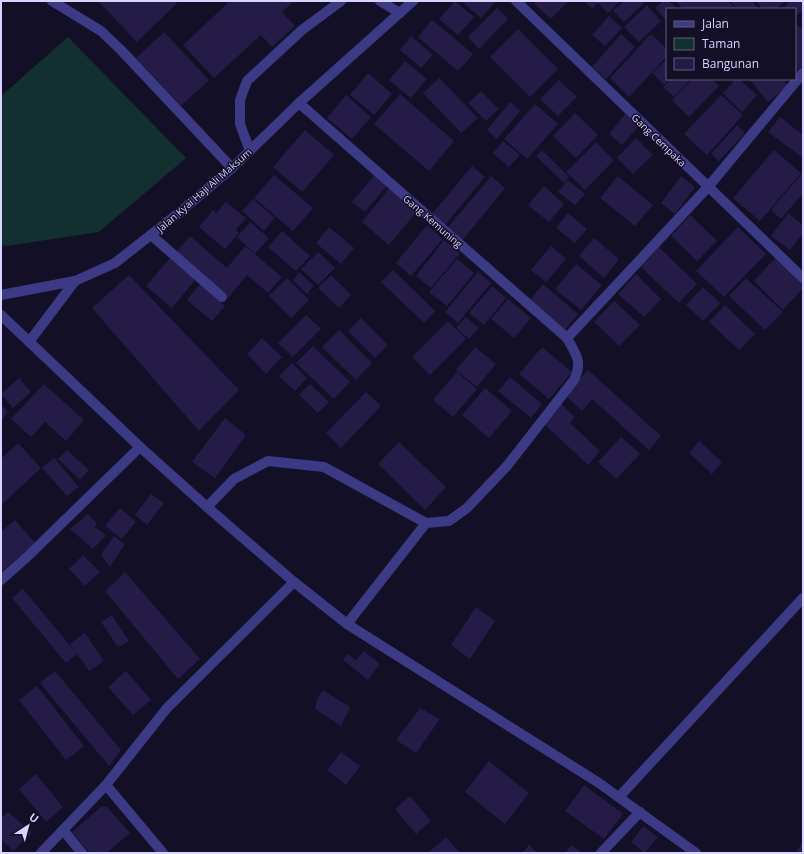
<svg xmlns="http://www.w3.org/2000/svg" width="804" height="854" font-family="'Open Sans',sans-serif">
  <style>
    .green { fill: #12302f }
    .building { fill: #241b47 }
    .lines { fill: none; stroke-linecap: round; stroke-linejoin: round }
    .minor { stroke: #3d3a85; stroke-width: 10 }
    .labels { text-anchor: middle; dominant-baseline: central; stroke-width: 3; stroke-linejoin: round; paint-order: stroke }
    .street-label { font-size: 10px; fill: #d9d4ff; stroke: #130f26 }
  </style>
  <rect width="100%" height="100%" fill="#130f26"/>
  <!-- green -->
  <path class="green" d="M68,37l118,121 -87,74 -92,14 -6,-1v-149z"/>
  <!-- building -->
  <g class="building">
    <path d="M98,1h77l2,2 -40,39z"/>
    <path d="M230,1h64l-12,11 13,14 -23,21 -11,-12 -47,43 -31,-33z"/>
    <path d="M455,1l19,16 -16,18 -19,-16z"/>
    <path d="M461,1h35l-15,17z"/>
    <path d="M537,1h31l-17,18 -17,-15z"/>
    <path d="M585,1h35l-12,12 -10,-10 -6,6z"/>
    <path d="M624,1h22l-22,21 -11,-11z"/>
    <path d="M663,1h6l8,8h-10v12l-12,-13z"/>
    <path d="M676,1h52l8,8h-53z"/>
    <path d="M730,1h22l7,8h-22z"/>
    <path d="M756,1h29l-9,8h-14z"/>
    <path d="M790,1h13v9l-8,7v-8h-13z"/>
    <path d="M647,5l14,16 -22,21 -15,-15z"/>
    <path d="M497,8l11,11 -29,30 -11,-12z"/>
    <path d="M609,16l13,12 -17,18 -13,-11z"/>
    <path d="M432,20l41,34 -15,17 -40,-34z"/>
    <path d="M795,23l8,7v35l-6,7 -2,-2z"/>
    <path d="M518,29l40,40 -28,28 -40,-40z"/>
    <path d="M164,32l45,48 -28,26 -45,-48z"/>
    <path d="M621,34l14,13 -29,32 -14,-12z"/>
    <path d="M651,34l16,15v7l-38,41 -19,-19z"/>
    <path d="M411,36l22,19 -12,13 -21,-18z"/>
    <path d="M667,59v20h3l-6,6 -12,-12z"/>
    <path d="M405,61l22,18 -16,19 -22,-18z"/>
    <path d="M368,73l24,21 -18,21 -24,-20z"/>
    <path d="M439,78l39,40 -17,15 -38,-40z"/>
    <path d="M671,79h20l-17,18 -11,-10z"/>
    <path d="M693,79h19l7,7 -30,31 -17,-17z"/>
    <path d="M736,79h3l18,16 -15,17 -19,-19z"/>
    <path d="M749,79h34l5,7 -20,16z"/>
    <path d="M559,80l18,17 -19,19 -18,-17z"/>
    <path d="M481,91l18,18 -13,12 -18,-18z"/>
    <path d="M400,94l54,47 -25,30 -55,-47z"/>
    <path d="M346,95l25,22 -19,22 -25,-21z"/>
    <path d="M721,95l22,20 -36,40 -23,-21z"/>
    <path d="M510,102l10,9 -23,28 -10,-9z"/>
    <path d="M535,104l23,20 -31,35 -23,-20z"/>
    <path d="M575,113l23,22 -22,23 -23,-22z"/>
    <path d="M625,114l14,12 -17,19 -13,-11z"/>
    <path d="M780,117l23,18v23l-35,-26z"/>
    <path d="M737,125l8,8 -26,28 -8,-7z"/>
    <path d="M305,130l29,25 -32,37 -29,-25z"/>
    <path d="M636,138l17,17 -20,19 -16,-16z"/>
    <path d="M503,141l17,14 -11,12 -16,-14z"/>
    <path d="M596,142l18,18 -29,30 -19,-18z"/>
    <path d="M542,150l27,27 -5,6 -28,-27z"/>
    <path d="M774,150l27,23 -41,48 -27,-23z"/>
    <path d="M472,166l13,11 -40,48 -13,-11z"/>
    <path d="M803,172v21l-22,26 -10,-9z"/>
    <path d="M376,173l13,10 -24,29 -13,-10z"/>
    <path d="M274,175l39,33 -20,23 -39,-33z"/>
    <path d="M491,176l14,12 -45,55 -15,-12z"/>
    <path d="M618,176l35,29 -18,21 -35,-28z"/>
    <path d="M681,176l14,11 -20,27 -14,-11z"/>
    <path d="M568,180l17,14 -10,11 -17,-13z"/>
    <path d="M391,186l28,23 -30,36 -27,-23z"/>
    <path d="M544,186l20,18 -15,18 -21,-17z"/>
    <path d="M253,199l22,19 -11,13 -22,-20z"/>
    <path d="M226,202l20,16 -10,12 3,3 -14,16 -26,-22 14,-17 3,3z"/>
    <path d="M568,213l19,16 -12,14 -19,-15z"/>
    <path d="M788,213l15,12v8l-13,17 -19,-14z"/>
    <path d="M690,215l27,26 -20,20 -26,-25z"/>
    <path d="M250,222l19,16 -14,16 -18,-17z"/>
    <path d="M427,225l16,14 -32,37 -15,-13z"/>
    <path d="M329,227l25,21 -13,16 -25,-21z"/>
    <path d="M738,227l28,27 -42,43 -28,-26z"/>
    <path d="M282,231l28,25 -14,15 -28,-24z"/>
    <path d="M190,236l37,32 18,-22 37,31 -14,16 -21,-18 -19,23 -53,-45z"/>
    <path d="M594,238l25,21 -15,19 -25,-22z"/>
    <path d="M444,240l16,13 -29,35 -15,-12z"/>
    <path d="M551,246l15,13 -20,23 -15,-12z"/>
    <path d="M659,247l38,37 -18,19 -38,-36z"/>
    <path d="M318,252l17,16 -17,17 -17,-16z"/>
    <path d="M171,257l25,22 -24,29 -26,-22z"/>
    <path d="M775,258l28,25v5l-20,22 -29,-29z"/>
    <path d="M457,259l17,14 -27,33 -18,-14z"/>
    <path d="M576,264l26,21 -21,25 -26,-21z"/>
    <path d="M393,270l42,41 -11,12 -43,-41z"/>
    <path d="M299,272l15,14 -7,8 -14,-14z"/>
    <path d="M478,272l13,11 -33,40 -13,-11z"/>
    <path d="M636,274l25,25 -17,18 -26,-23z"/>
    <path d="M129,275l110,115 -40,41 -107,-123z"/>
    <path d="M331,275l20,20 -12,13 -21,-20z"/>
    <path d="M287,278l22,22 -18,18 -22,-22z"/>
    <path d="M746,278l37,34 -18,18 -36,-34z"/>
    <path d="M200,284l25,22 -13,15 -25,-21z"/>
    <path d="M543,284l35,30 -13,16 -36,-29z"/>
    <path d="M492,286l14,12 -22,27 -15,-12z"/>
    <path d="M703,287l17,16 -17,18 -17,-16z"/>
    <path d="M508,299l23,19 -17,20 -23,-19z"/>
    <path d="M614,301l26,24 -21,21 -25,-24z"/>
    <path d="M725,305l30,29 -16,16 -30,-28z"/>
    <path d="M306,315l15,14 -28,28 -15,-14z"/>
    <path d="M466,317l13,11 -10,11 -13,-11z"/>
    <path d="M361,318l27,27 -13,13 -27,-27z"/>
    <path d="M448,321l18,18 -36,36 -18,-18z"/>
    <path d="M339,330l33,33 -16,17 -34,-33z"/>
    <path d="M262,338l20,19 -16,17 -19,-20z"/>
    <path d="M313,346l37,36 -16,17 -38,-36z"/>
    <path d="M475,347l21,17 -19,23 -21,-17z"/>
    <path d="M542,347l30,25 -23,27 -30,-25z"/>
    <path d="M292,363l15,15 -12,13 -16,-15z"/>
    <path d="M588,370l73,66 -12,14 -57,-51 -10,12 -17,-16z"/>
    <path d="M457,372l20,17 -24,28 -20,-17z"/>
    <path d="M510,377l32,27 -11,14 -33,-27z"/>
    <path d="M19,378l12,14 -18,16 -12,-14z"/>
    <path d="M44,384l40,36 -18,21 -21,-19 -14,15 -20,-18z"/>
    <path d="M310,384l19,18 -11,11 -19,-18z"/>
    <path d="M485,388l27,23 -23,27 -27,-23z"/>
    <path d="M366,392l15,14 -40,42 -15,-15z"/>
    <path d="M561,404l14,13 -5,6 30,28 -12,14 -45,-42z"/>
    <path d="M1,406l7,5 -7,10z"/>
    <path d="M225,418l21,17 -31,43 -23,-16z"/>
    <path d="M621,437l19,17 -24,25 -18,-17z"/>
    <path d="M699,441l23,21 -10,12 -23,-21z"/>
    <path d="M399,442l47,45 -21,23 -47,-46z"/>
    <path d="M18,443l23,25 -40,37v-46z"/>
    <path d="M67,450l22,20 -9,10 -22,-21z"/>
    <path d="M54,458l25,29 -12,9 -25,-28z"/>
    <path d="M151,494l13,9 -17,22 -12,-10z"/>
    <path d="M120,508l16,14 -14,17 -17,-13z"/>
    <path d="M88,514l9,9 -2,4 11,8 -13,14 -23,-20z"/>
    <path d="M15,520l20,23 -34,29v-40z"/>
    <path d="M114,536l11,8 -15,23 -9,-12z"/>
    <path d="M83,555l17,17 -15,14 -16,-17z"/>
    <path d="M125,572l75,87 -22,20 -73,-88z"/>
    <path d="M23,589l54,65 -11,9 -54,-65z"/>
    <path d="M476,607l19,14 -25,38 -19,-14z"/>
    <path d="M112,615l17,26 -11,6 -17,-25z"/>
    <path d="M85,633l19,28 -15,10 -19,-27z"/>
    <path d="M364,651l16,13 -12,16 -25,-20 4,-6 9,6z"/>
    <path d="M55,671l66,79 -12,16 -69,-83z"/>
    <path d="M126,671l25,29 -18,15 -25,-28z"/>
    <path d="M37,686l47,60 -18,14 -47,-60z"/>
    <path d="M323,690l27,17 -9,19 -26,-17 3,-12z"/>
    <path d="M420,708l20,11 -24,34 -20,-13z"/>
    <path d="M341,752l19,14 -14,19 -19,-15z"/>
    <path d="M489,761l40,32 -24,31 -40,-32z"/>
    <path d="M36,774l27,33 -17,15 -27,-33z"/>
    <path d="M584,785l39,29 -19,25 -39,-28z"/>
    <path d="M410,796l21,25 -15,13 -21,-25z"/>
    <path d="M102,806l5,1 23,26 -24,20h-16l-18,-21z"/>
    <path d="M8,812l24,21 -19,18 -12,-12v-21z"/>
    <path d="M643,826l15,11 -13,16 -14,-11z"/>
    <path d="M446,837l14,16h-32z"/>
    <path d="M803,841v12h-7z"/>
    <path d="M529,845l9,8h-16z"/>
    <path d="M571,845l11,8h-17z"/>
  </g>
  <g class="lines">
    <!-- minor -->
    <g class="minor">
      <path d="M52,1l49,30 20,19 111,118"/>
      <path d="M380,1l20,12"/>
      <path d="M516,1l287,277"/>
      <path d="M250,151l-10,-27v-24l7,-19 55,-51 39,-29"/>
      <path d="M151,235l71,62"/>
      <path d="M1,295l74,-14 40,-18 65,-51 52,-44 67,-65 114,-102"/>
      <path d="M1,315l139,132 67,60 87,75 53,42 252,159 97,70"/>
      <path d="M567,338l141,-151 95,-114"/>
      <path d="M29,342l46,-61"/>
      <path d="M207,507l27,-28 34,-18 56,6 102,56 23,-2 18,-13 40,-42 67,-86c9,-19 2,-25 -7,-42l-268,-235"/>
      <path d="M1,580l27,-24 112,-109"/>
      <path d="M347,624l79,-101"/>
      <path d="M106,785l57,68"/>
      <path d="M619,797l184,-199"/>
      <path d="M63,830l19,23"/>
      <path d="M41,853l65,-68 61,-77 127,-126"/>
      <path d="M601,853l39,-41"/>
    </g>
  </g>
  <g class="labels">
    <!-- street labels -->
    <g class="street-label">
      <text transform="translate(659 140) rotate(44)">Gang Cempaka</text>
      <text transform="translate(204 190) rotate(-41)">Jalan Kyai Haji Ali Maksum</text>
      <text transform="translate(433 221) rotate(41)">Gang Kemuning</text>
    </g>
  </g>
  <!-- border -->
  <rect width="804" height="854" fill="none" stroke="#d9d4ff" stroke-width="4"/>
  <!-- legend -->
  <rect x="666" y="8" width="130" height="72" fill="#130f26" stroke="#625e7d"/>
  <rect x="674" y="21" width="20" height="6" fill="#3d3a85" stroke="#625e7d"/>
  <text x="702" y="28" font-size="12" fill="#d9d4ff">Jalan</text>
  <rect x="674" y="38" width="20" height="12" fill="#12302f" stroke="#625e7d"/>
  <text x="702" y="48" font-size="12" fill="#d9d4ff">Taman</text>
  <rect x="674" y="58" width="20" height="12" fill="#241b47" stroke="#625e7d"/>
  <text x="702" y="68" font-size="12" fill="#d9d4ff">Bangunan</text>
  <!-- north arrow -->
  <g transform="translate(28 826) rotate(36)" stroke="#130f26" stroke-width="3" paint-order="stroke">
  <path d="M0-3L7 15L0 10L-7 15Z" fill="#d9d4ff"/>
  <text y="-6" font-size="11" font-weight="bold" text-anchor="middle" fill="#d9d4ff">U</text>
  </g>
</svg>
